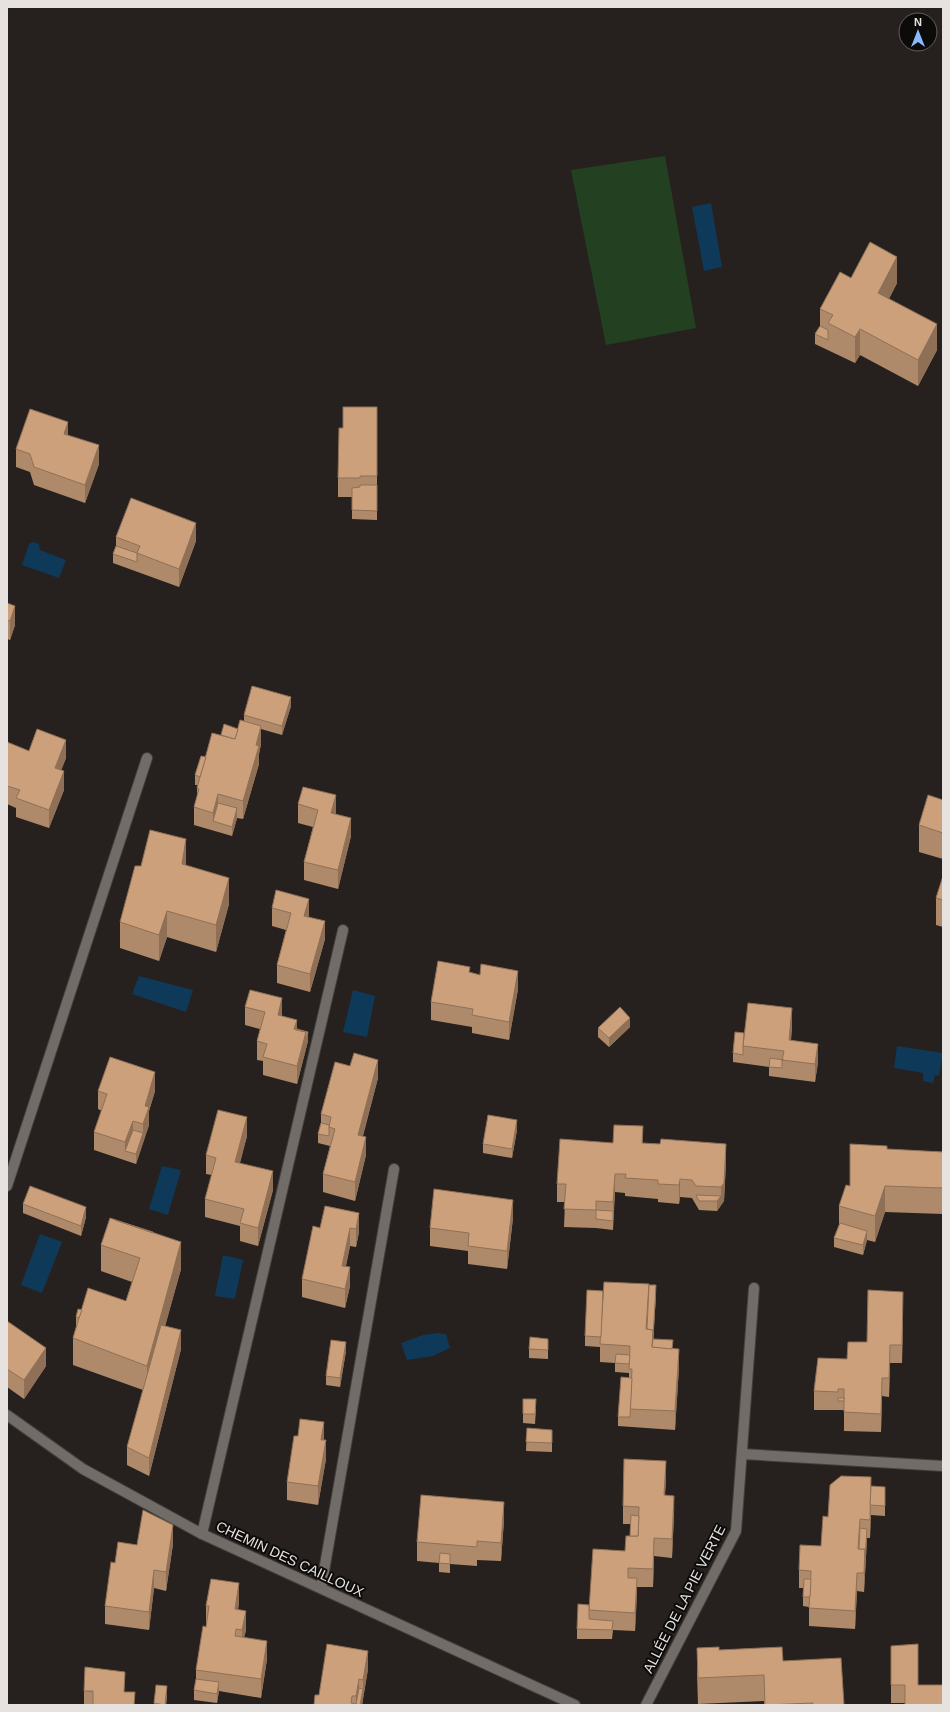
<svg xmlns="http://www.w3.org/2000/svg" width="950" height="1712" font-family="Arial,sans-serif">
  <style>
    .pitch { fill: #234120 }
    .water { fill: #0f3959 }
    .lines { fill: none; stroke-linecap: round; stroke-linejoin: round }
    .minor-casing { stroke: #423f3c; stroke-width: 12 }
    .minor { stroke: #726c68; stroke-width: 10 }
    .wall { fill: #af8a6a }
    .shaded-wall { fill: #8f7056 }
    .building { fill: #cca07b; stroke: #8f7056 }
    .labels { text-anchor: middle; dominant-baseline: central; stroke-width: 4; stroke-linejoin: round; paint-order: stroke }
    .street-label { font-size: 14px; fill: #e5e2e0; stroke: #0d0b0a }
  </style>
  <rect width="100%" height="100%" fill="#26211e"/>
  <!-- pitch -->
  <path class="pitch" d="M665,156l31,172 -90,17 -35,-175z"/>
  <!-- water -->
  <g class="water">
    <path d="M711,203l11,64 -18,4 -12,-64z"/>
    <path d="M33,542l6,2 1,6 26,10 -7,18 -37,-13 7,-21z"/>
    <path d="M139,976l54,14 -7,22 -54,-18z"/>
    <path d="M353,990l22,6 -8,41 -24,-5z"/>
    <path d="M897,1046l46,7 -4,23 -4,-1 -2,8 -10,-2v-8l-29,-5z"/>
    <path d="M162,1166l19,4 -13,45 -19,-6z"/>
    <path d="M40,1234l22,8 -20,51 -21,-8z"/>
    <path d="M223,1255l20,5 -8,39 -20,-3z"/>
    <path d="M438,1333l8,1 4,14 -17,8 -26,4 -6,-17 22,-8z"/>
  </g>
  <g class="lines">
    <defs>
      <g id="minor">
        <path d="M7,1186l140,-428"/>
        <path d="M7,1415l76,54 119,65 373,171"/>
        <path d="M742,1454l201,12"/>
        <path d="M202,1534l141,-604"/>
        <path d="M321,1588l73,-419"/>
        <path d="M646,1705l90,-174 18,-243"/>
      </g>
    </defs>
    <!-- minor casing -->
    <use href="#minor" class="minor-casing"/>
    <!-- minor -->
    <use href="#minor" class="minor"/>
  </g>
  <!-- wall -->
  <g class="wall">
    <path d="M851,278l46,5 -8,16 48,51 -19,36 -58,-31 -5,8 -40,-19v-10l5,-8v-17z"/>
    <path d="M377,407v113l-25,-1v-22h-14v-19l5,-50z"/>
    <path d="M68,435l31,29 -14,39 -51,-18 -4,-13 -14,-5v-18z"/>
    <path d="M116,537l80,4 -17,46 -66,-24v-9l3,-8z"/>
    <path d="M7,603l8,22 -5,15 -3,-1z"/>
    <path d="M291,706l-9,29 -21,-6v15l-2,10v10l-16,55 -6,-1 -5,18 -38,-11v-18l3,-10v-9l1,-3h-3v-10l11,-18 15,-22 17,-6 6,-7v-7z"/>
    <path d="M7,742l22,9 37,7 -5,12 3,20 -15,38 -33,-11v-9l-9,-4z"/>
    <path d="M943,800v59l-24,-7v-27z"/>
    <path d="M298,804l38,10 15,22 -13,53 -34,-9v-18l9,-35 -15,-4z"/>
    <path d="M186,865l43,39 -13,48 -49,-15 -8,24 -39,-13v-26z"/>
    <path d="M943,876v51l-7,-2v-27z"/>
    <path d="M272,908l37,9 16,22 -15,53 -33,-9v-18l9,-35 -14,-4z"/>
    <path d="M470,973l48,16 -9,51 -37,-7v-6l-41,-7v-18z"/>
    <path d="M245,1007l37,9 15,13 11,12 -11,43 -34,-9v-14l-6,-1v-19l3,-12 -15,-4z"/>
    <path d="M630,1027l-21,20 -11,-10v-9z"/>
    <path d="M792,1027l-1,13 27,22 -3,20 -46,-6v-9l-36,-5v-9l11,-20z"/>
    <path d="M378,1078l-15,58 3,19 -11,46 -32,-9v-18l7,-28 -12,-3v-9l3,-11v-9z"/>
    <path d="M98,1091h57l-6,20v14l-13,39 -42,-14v-18l8,-21 -4,-2z"/>
    <path d="M517,1130l-5,28 -29,-5v-9z"/>
    <path d="M247,1136l-7,27 33,27 -15,56 -18,-5v-15l-35,-9v-18l7,-24 -6,-1v-19z"/>
    <path d="M613,1143h30l83,19 -2,39 -7,10 -18,-1 -7,-12 -12,-1 -1,7 -21,-2v-3l-33,-3v-3l-10,-1 -2,38 -17,-2 -32,-1 1,-25h-8v-18z"/>
    <path d="M887,1149l56,3v62l-58,-2 -10,30 -8,-2 -4,15 -29,-8v-9l5,-13v-19l11,-20z"/>
    <path d="M23,1204l63,13 -5,19 -58,-23z"/>
    <path d="M359,1213v19l-3,15 -6,-1 -4,20 4,20 -5,22 -43,-11v-18l18,-51z"/>
    <path d="M513,1218l-6,51 -39,-5v-13l-38,-5v-18z"/>
    <path d="M153,1233l28,36 -16,57 16,23 -32,127 -22,-11v-18l16,-57 -70,-25v-27l3,-11v-10l6,-7 44,-9 6,-19 -31,-11v-26z"/>
    <path d="M656,1295l-3,44 20,10 6,18 -4,63 -57,-4v-9l11,-39v-5l-14,-1v-9l-15,-1v-15l-15,-1v-10z"/>
    <path d="M903,1310l-1,53h-12l-1,34 -7,-1 -1,36 -37,-1v-21h-30v-19l33,-32 20,-17z"/>
    <path d="M7,1321l39,45 -22,33 -17,-12z"/>
    <path d="M548,1339v20l-19,-1v-9z"/>
    <path d="M346,1351l-6,36 -14,-2v-9z"/>
    <path d="M536,1409l-1,15 -12,-1v-9z"/>
    <path d="M527,1428l25,11v13l-26,-1z"/>
    <path d="M324,1440l2,19 -8,46 -31,-5v-18z"/>
    <path d="M666,1480l-1,15 9,19 -2,44 -18,-2 -1,31h-16l-2,44 -22,-1 -1,9h-35v-10l12,-24 36,-54 5,-15v-12h-7v-18z"/>
    <path d="M871,1486l14,11v19l-14,-1 -1,23h-3l-3,54 -7,-1 -2,38 -46,-3v-19l-6,-1v-18h-4v-18l22,-24 7,-29z"/>
    <path d="M504,1520l-3,41 -24,-1v6l-27,-2v9l-11,-1v-9l-22,-2v-19z"/>
    <path d="M173,1544l-7,47 -12,-3 -5,42 -44,-6v-18l10,-43 22,-18z"/>
    <path d="M239,1602l-1,8 8,20 -2,7 23,22 -6,39 -42,-7 -2,12 -23,-3v-10l2,-11v-9l11,-46h-1v-18z"/>
    <path d="M891,1646l27,39 -13,18h-14z"/>
    <path d="M697,1648l22,2 64,11 61,44h-80v-4l-66,3 -1,-30z"/>
    <path d="M368,1669l-6,36h-48l5,-10z"/>
    <path d="M84,1691l41,1 10,13h-51z"/>
    <path d="M167,1696l-1,9h-12v-2z"/>
  </g>
  <!-- shaded-wall -->
  <g class="shaded-wall">
    <path d="M897,257v26l-19,36v-26z"/>
    <path d="M937,324v26l-19,36v-26z"/>
    <path d="M860,329v26l-5,8v-26z"/>
    <path d="M68,422v19l-4,-7z"/>
    <path d="M99,445v19l-14,39v-18z"/>
    <path d="M196,523v18l-17,46v-18z"/>
    <path d="M15,606v19l-5,15v-19z"/>
    <path d="M291,697v9l-9,29v-9z"/>
    <path d="M261,726v18l-2,10v10l-16,55v-18z"/>
    <path d="M66,740v18l-11,29v-19z"/>
    <path d="M64,771v19l-15,38v-18z"/>
    <path d="M218,794v19l-5,8v-8z"/>
    <path d="M336,795v19l-5,-1z"/>
    <path d="M237,808v10l-5,18v-9z"/>
    <path d="M351,818v18l-13,53v-19z"/>
    <path d="M186,839v27l-4,-2z"/>
    <path d="M229,878v26l-13,48v-27z"/>
    <path d="M309,899v18l-5,-1z"/>
    <path d="M167,911v26l-8,24v-26z"/>
    <path d="M325,921v18l-15,53v-18z"/>
    <path d="M518,971v18l-9,51v-18z"/>
    <path d="M282,998v18l-4,-1z"/>
    <path d="M792,1008v19l-3,32v-19z"/>
    <path d="M630,1018v9l-21,20v-9z"/>
    <path d="M297,1020v18l-3,-9z"/>
    <path d="M306,1032h2v9l-11,43v-18z"/>
    <path d="M818,1044v18l-3,20v-18z"/>
    <path d="M378,1060v18l-20,75v-18z"/>
    <path d="M155,1072v19l-6,20v14l-13,39v-10l7,-21v-9l2,-18z"/>
    <path d="M247,1117v19l-12,44v-18z"/>
    <path d="M517,1120v10l-5,28v-9z"/>
    <path d="M133,1121v18l-8,12v-9z"/>
    <path d="M643,1126v19l-1,-2z"/>
    <path d="M366,1137v18l-11,46v-19z"/>
    <path d="M726,1144v18l-2,39 -7,10v-10l4,-5v-9z"/>
    <path d="M273,1171v19l-15,56v-18z"/>
    <path d="M615,1174v18l-2,28v-18z"/>
    <path d="M680,1179v18l-1,7v-19z"/>
    <path d="M885,1186v26l-10,30v-26z"/>
    <path d="M513,1200v18l-6,51v-18z"/>
    <path d="M86,1207v10l-5,19v-10z"/>
    <path d="M359,1213v19l-3,15v-18z"/>
    <path d="M350,1228v18l-8,38v-18z"/>
    <path d="M867,1231v9l-4,15v-10z"/>
    <path d="M181,1242v27l-34,123v-26z"/>
    <path d="M350,1267v19l-5,22v-19z"/>
    <path d="M656,1285v10l-4,61z"/>
    <path d="M903,1292v18l-1,53v-18z"/>
    <path d="M181,1330v19l-32,127v-18z"/>
    <path d="M346,1342v9l-6,36v-9z"/>
    <path d="M890,1345v18l-1,34v-19z"/>
    <path d="M46,1348v18l-22,33v-19z"/>
    <path d="M679,1349v18l-4,63v-19z"/>
    <path d="M882,1378v18l-1,36v-18z"/>
    <path d="M324,1422v19l-3,-1z"/>
    <path d="M326,1440v19l-8,46v-19z"/>
    <path d="M666,1461v19l-2,24v-9z"/>
    <path d="M871,1477v19l-1,42v-18z"/>
    <path d="M675,1495l-1,19 -2,44v-19z"/>
    <path d="M504,1502v18l-3,41v-18z"/>
    <path d="M173,1525v19l-7,47v-19z"/>
    <path d="M867,1529v9l-3,54v-19z"/>
    <path d="M654,1538v18l-1,31v-18z"/>
    <path d="M154,1570v18l-5,42v-18z"/>
    <path d="M857,1573v18l-2,38v-18z"/>
    <path d="M637,1578v19l-2,34v-18z"/>
    <path d="M239,1583v19l-4,26v-19z"/>
    <path d="M246,1611v19l-4,18v-18z"/>
    <path d="M267,1641v18l-6,39v-19z"/>
    <path d="M368,1651v18l-6,36h-2l3,-16v-9z"/>
    <path d="M359,1679v19l-3,7v-9z"/>
    <path d="M219,1682v9l-2,12v-9z"/>
    <path d="M167,1686v10l-1,9h-1z"/>
  </g>
  <!-- building -->
  <g class="building">
    <path d="M870,242l27,15 -19,36 59,31 -19,36 -58,-31 -5,8 -27,-14 5,-8 -13,-6 20,-37 11,6z"/>
    <path d="M820,326l8,4v10l-13,-6z"/>
    <path d="M343,407h34v69h-17v2h-22l1,-50h4z"/>
    <path d="M30,409l38,13 -4,12 35,11 -14,40 -51,-18 -4,-13 -14,-5z"/>
    <path d="M360,485h17v26l-25,-1v-22l8,-1z"/>
    <path d="M131,498l65,25 -17,46 -42,-16 3,-7 -24,-9z"/>
    <path d="M116,546l21,7v9l-24,-8z"/>
    <path d="M7,603l8,3 -5,15 -3,-1z"/>
    <path d="M252,686l39,11 -9,29 -38,-11z"/>
    <path d="M240,720l21,6 -5,19 3,1 -16,55 -25,-7 -5,19 -19,-6 5,-18 -2,-1 15,-55 23,6z"/>
    <path d="M224,724l14,5 -3,10 -14,-4z"/>
    <path d="M37,729l29,11 -11,28 9,3 -15,39 -33,-12 4,-8 -13,-4v-44l22,9z"/>
    <path d="M201,756l5,1 -6,20 -5,-2z"/>
    <path d="M303,787l33,8 -5,18 20,5 -13,52 -34,-8 14,-52 -20,-6z"/>
    <path d="M928,795l15,5v33l-24,-8z"/>
    <path d="M218,803l19,5 -5,19 -19,-6z"/>
    <path d="M150,830l36,9 -4,25 47,14 -13,47 -49,-14 -8,24 -39,-13 15,-56h6z"/>
    <path d="M943,876v24l-7,-2z"/>
    <path d="M276,890l33,9 -5,17 21,5 -15,53 -33,-9 14,-52 -19,-5z"/>
    <path d="M438,961l32,6 -1,5 11,3 1,-11 37,7 -9,51 -37,-7 1,-6 -42,-7z"/>
    <path d="M250,990l32,8 -4,17 19,5 -3,9 12,3 -9,34 -34,-9 4,-13 -10,-3 8,-29 -20,-5z"/>
    <path d="M748,1003l44,5 -3,32 29,4 -3,20 -33,-4 2,-9 -41,-5z"/>
    <path d="M620,1007l10,11 -21,20 -11,-10z"/>
    <path d="M297,1029l11,3 -2,9v-9l-10,-2z"/>
    <path d="M735,1032l9,1 -1,13v9l-10,-2z"/>
    <path d="M354,1053l24,7 -20,75 8,2 -11,45 -32,-8 12,-45 -6,-2 2,-10 -10,-3 14,-52 15,4z"/>
    <path d="M110,1057l45,15 -10,34 4,1 -6,17 -10,-3 -8,21 -31,-10 13,-38 -9,-3z"/>
    <path d="M770,1058l14,2h-2v8l-13,-1z"/>
    <path d="M218,1110l29,7 -12,45 38,9 -15,57 -18,-5 4,-14 -39,-10 11,-41 -10,-3z"/>
    <path d="M488,1115l29,5 -5,29 -29,-5z"/>
    <path d="M321,1123l8,2v11l-11,-2z"/>
    <path d="M614,1125l29,1 -1,17 18,1 1,-5 65,5 -2,39 -3,4 -25,-1 -4,-6 -12,-1 -1,6 -21,-1v-4l-33,-2 1,-4h-11l-2,28 -17,-1v9l-32,-1 2,-25h-9l3,-45 53,4z"/>
    <path d="M133,1130l10,3 -7,21 -11,-3z"/>
    <path d="M850,1144l37,2v3l56,3v36l-58,-2 -10,30 -36,-10 7,-21 4,1z"/>
    <path d="M30,1186l56,21 -5,19 -58,-22z"/>
    <path d="M434,1189l79,11 -6,51 -39,-5 1,-13 -39,-5z"/>
    <path d="M696,1195l25,1 -4,5h-18z"/>
    <path d="M325,1206l34,7 -3,16 -6,-1 -8,38 8,1 -5,22 -43,-10 11,-53 7,2z"/>
    <path d="M596,1210l17,1v10l-17,-2z"/>
    <path d="M110,1218l71,24 -34,124 -74,-28 15,-50 38,13 14,-43 -39,-13z"/>
    <path d="M115,1220l38,12v1z"/>
    <path d="M840,1223l27,8 -4,14 -29,-7z"/>
    <path d="M604,1282l45,2 -3,45 7,1 -1,17 27,2 -4,62 -45,-2 2,-40h-3l1,-23 -30,-2z"/>
    <path d="M649,1285h7l-3,54v-9l-6,-1z"/>
    <path d="M587,1290l16,1 -2,46 -16,-1z"/>
    <path d="M868,1290l35,2 -1,53h-12l-1,33h-7l-1,36 -37,-2v-23h-6v3l-24,-1 4,-33 29,1 1,-17h19z"/>
    <path d="M78,1309l4,1 -3,8 -3,-1z"/>
    <path d="M7,1321l39,27 -22,32 -17,-11z"/>
    <path d="M161,1325l20,5 -32,128 -22,-11z"/>
    <path d="M530,1337l18,2v11l-19,-1z"/>
    <path d="M653,1339l20,1 -1,9 -20,-2z"/>
    <path d="M331,1340l15,2 -6,36 -14,-2z"/>
    <path d="M616,1354l14,1 -1,9 -14,-1z"/>
    <path d="M621,1377l11,1 -2,39h-12z"/>
    <rect x="838" y="1398" width="6" height="3"/>
    <path d="M523,1399h13l-1,15h-12z"/>
    <path d="M300,1419l24,3 -3,18h5l-8,46 -31,-4 7,-46h4z"/>
    <path d="M527,1428l25,2v13l-26,-1z"/>
    <path d="M624,1459l42,2 -2,34 10,1 -2,43 -18,-1 -1,31 -25,-1v10h9l-2,35 -46,-3 4,-61 32,2 1,-15h12l1,-29 -16,-1z"/>
    <path d="M841,1476l30,1 -1,43 -10,-1 -2,30h7l-1,24h-7l-2,38 -46,-3 2,-37 -12,-1 1,-25 21,1 2,-30 5,1 2,-32z"/>
    <path d="M871,1486l14,1v19l-15,-1z"/>
    <path d="M421,1495l83,7 -3,41 -24,-2v6l-60,-5z"/>
    <path d="M143,1510l30,15 -7,47 -12,-2 -5,42 -44,-6 6,-44 4,1 3,-21 19,3z"/>
    <path d="M631,1515l8,1 -1,20h-8z"/>
    <path d="M860,1528l7,1 -2,29v-9h-6z"/>
    <path d="M440,1553l10,1v10l-11,-1z"/>
    <path d="M211,1579l28,4 -4,26 11,2 -4,19 -6,-1 -1,7 32,5 -6,38 -65,-9 7,-44 3,1 3,-21h-3z"/>
    <path d="M804,1579h7l-1,18h-7z"/>
    <path d="M578,1604l11,1v14l24,2 -1,9 -35,-1z"/>
    <path d="M327,1644l41,7 -5,29 -4,-1 -3,17h-4l-1,7 9,2h-46l1,-10h4z"/>
    <path d="M918,1644v41h25v20h-38v-20h-14v-39z"/>
    <path d="M719,1647v3l63,-3 1,14 58,-3 3,47h-31v-2l-48,2 -1,-30 -66,3 -1,-30z"/>
    <path d="M85,1667l40,5 -1,20h11l-1,13h-41v-14h-9z"/>
    <path d="M196,1679l23,3 -2,12 -23,-4z"/>
    <path d="M156,1685l11,1 -2,19 -11,-2z"/>
    <path d="M359,1688l4,1 -3,16 -4,-1z"/>
  </g>
  <g class="labels">
    <!-- street labels -->
    <g class="street-label">
      <text transform="translate(290 1559) rotate(25)">CHEMIN DES CAILLOUX</text>
      <text transform="translate(684 1599) rotate(-63)">ALLÉE DE LA PIE VERTE</text>
    </g>
  </g>
  <!-- border -->
  <rect width="950" height="1712" fill="none" stroke="#e5e2e0" stroke-width="16"/>
  <!-- north arrow -->
  <g transform="translate(918 32)"><circle r="19" fill="#0d0b0a" stroke="#636160"/>
  <path d="M0-3L7 15L0 10L-7 15Z" fill="#88bbfc"/>
  <text y="-6" font-size="11" font-weight="bold" text-anchor="middle" fill="#e5e2e0">N</text>
  </g>
</svg>
